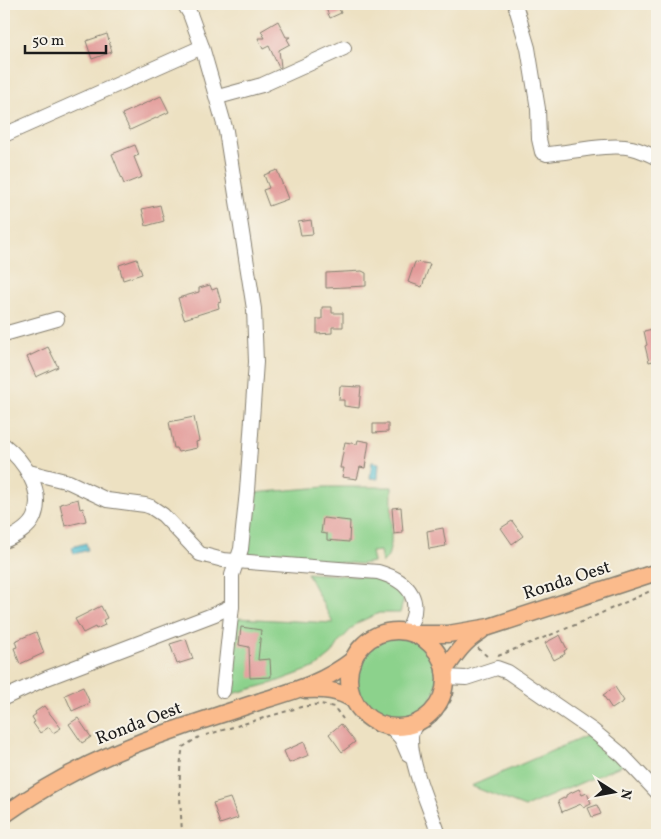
<svg xmlns="http://www.w3.org/2000/svg" width="661" height="839" font-family="Vollkorn,serif">
  <style>
    .green { fill: #8cd28c; stroke: #547754 }
    .water { fill: #53bdd0; stroke: #386c76 }
    .building { fill: #e39b9a }
    .lines { fill: none; stroke-linecap: round; stroke-linejoin: round }
    .minor-casing { stroke: #847e6f; stroke-width: 16 }
    .major-casing { stroke: #847e6f; stroke-width: 19 }
    .path { stroke: #847e6f; stroke-width: 2; stroke-dasharray: 4 4; stroke-linecap: butt }
    .minor { stroke: #fff; stroke-width: 14 }
    .major { stroke: #fbbb8c; stroke-width: 16 }
    .labels { text-anchor: middle; dominant-baseline: central; stroke-width: 4; stroke-linejoin: round; paint-order: stroke }
    .street-label { font-size: 18px; fill: #1c1c1c; stroke: #f7f3e8 }
  </style>
  <rect width="100%" height="100%" fill="#f7f3e8"/>
  <filter id="ink" filterUnits="userSpaceOnUse"><feTurbulence type="fractalNoise" baseFrequency=".02" numOctaves="2"/><feDisplacementMap in="SourceGraphic" scale="10" xChannelSelector="R" yChannelSelector="G"/><feConvolveMatrix kernelMatrix="1 2 1 2 8 2 1 2 1" color-interpolation-filters="sRGB"/></filter>
  <filter id="wash" filterUnits="userSpaceOnUse"><feTurbulence type="fractalNoise" baseFrequency=".0096" numOctaves="4" result="noise"/><feDisplacementMap in="SourceGraphic" scale="20" xChannelSelector="R" yChannelSelector="G"/><feGaussianBlur stdDeviation="1.12" result="paint"/><feColorMatrix in="noise" values="0 0 0 0 0 0 0 0 0 0 0 0 0 0 0 0 0 1.4 0 .05"/><feComposite in="paint" operator="in"/></filter>
  <g filter="url(#wash)">
    <rect width="100%" height="100%" fill="#ede1c2"/>
    <!-- green -->
    <g class="green">
      <path d="M325,487h67l-1,57 -3,13 -6,6 -2,-12 -9,1 2,10 -12,2 -109,-8 -5,-4 5,-59z"/>
      <path d="M307,573l76,5 22,16 -5,19h-21l-22,10 -17,18 -8,13 -16,13 -43,16 -45,12 8,-77 97,5z"/>
      <circle cx="397" cy="678" r="40"/>
      <path d="M591,734l34,30 -100,43 -54,-21z"/>
    </g>
    <!-- water -->
    <g class="water">
      <path d="M372,462l7,1 -1,16 -8,-1z"/>
      <path d="M86,543l2,7 -14,4 -2,-7z"/>
    </g>
    <g id="blocks">
      <!-- building -->
      <g class="building">
        <path d="M330,4h7l4,9 -11,5 -5,-12z"/>
        <path d="M278,21l8,16h4l-3,2 3,5 -11,6 2,17 -2,1 -10,-22 -6,3 -5,-11h7l-4,-7z"/>
        <path d="M107,34l5,18 -20,7 -6,-18z"/>
        <path d="M161,96l8,16 -39,18 -8,-16z"/>
        <path d="M135,145l4,10 -5,2 8,20 -18,7 -12,-30z"/>
        <path d="M277,170l11,29 -19,7 -6,-16 6,-2 -5,-13z"/>
        <path d="M160,205l4,16 -18,5 -4,-17z"/>
        <path d="M311,220l2,14 -12,1 -3,-13z"/>
        <path d="M137,259l5,15 -19,6 -4,-15z"/>
        <path d="M415,262l15,2 -8,23 -14,-5z"/>
        <path d="M362,271l4,2v13l-40,2v-15z"/>
        <path d="M210,285l2,5 5,-2 4,14 -3,1 1,5 -35,11 -6,-21 21,-6v-4z"/>
        <path d="M322,307h10v6h11v14h-11v6l-15,1v-15h5z"/>
        <path d="M657,328v32l-8,2 -4,-16 2,-1 -3,-14z"/>
        <path d="M48,347l10,20 -22,10 -9,-20z"/>
        <path d="M340,386l21,1 -2,21 -15,-2v-6h-5z"/>
        <path d="M194,417l5,24 -3,1 1,6 -19,4 -2,-4h-2l-5,-26z"/>
        <path d="M373,424h15v8l-15,1z"/>
        <path d="M358,440l11,2 -4,26 -5,-1 -3,12 -15,-2 2,-9h-4l5,-26 12,2z"/>
        <path d="M78,499l2,10 3,-1 3,13 -21,5 -5,-22z"/>
        <path d="M401,507l2,26 -9,1 -2,-26z"/>
        <path d="M323,518l27,3 -1,21 -22,-2v-6l-6,-1z"/>
        <path d="M512,521l11,15 -11,8 -11,-16z"/>
        <path d="M443,528l3,18 -17,3 -2,-18z"/>
        <path d="M101,606l6,12 -4,2 2,5 -9,4 -1,-2 -12,6 -8,-14z"/>
        <path d="M241,627l20,3 -3,30 12,-1 1,18 -21,1 -1,-31 -10,-2z"/>
        <path d="M36,632l8,21 -24,11 -6,-16 3,-1 -2,-6z"/>
        <path d="M560,635l7,14 -3,2 1,3 -11,6 -9,-17z"/>
        <path d="M186,639l7,20 -16,5 -7,-20z"/>
        <path d="M83,687l7,16 -18,8 -7,-16z"/>
        <path d="M615,687l9,14 -12,8 -9,-14z"/>
        <path d="M44,706l17,22 -8,5 -4,-6 -9,6 -7,-10 2,-1 -3,-5 4,-3 -1,-2z"/>
        <path d="M78,718l13,19 -9,6 -13,-19z"/>
        <path d="M341,724l14,18 -13,10 -13,-18z"/>
        <path d="M304,742l5,13 -20,8 -5,-12z"/>
        <path d="M579,789l3,6 5,-2 4,10 -8,4 -2,-3 -19,8 -4,-11 8,-4v-2z"/>
        <path d="M230,798l8,20 -18,6 -7,-21z"/>
        <path d="M597,805l4,9 -9,3 -4,-9z"/>
      </g>
    </g>
  </g>
  <g filter="url(#ink)">
    <use href="#blocks" fill-opacity="0" stroke="#847e6f" stroke-width="1"/>
    <g class="lines">
      <defs>
        <g id="minor">
          <path d="M515,4l13,44 10,61 1,30 3,13 5,2c25,-2 62,-11 85,-6 9,2 17,6 25,10"/>
          <path d="M218,97l44,-12 82,-37"/>
          <path d="M4,135l198,-88"/>
          <path d="M4,334l53,-15"/>
          <path d="M4,445c19,15 41,45 30,72 -5,12 -19,19 -30,24"/>
          <path d="M29,472l40,10 38,18 38,5 6,2 12,8 37,39 23,6 155,12c32,9 47,29 28,60"/>
          <path d="M445,677l21,1 31,-10 11,4 84,58 30,25 35,37"/>
          <path d="M223,691l9,-85"/>
          <path d="M4,698l43,-20 168,-64 17,-8v-31l9,-26 6,-58 9,-129 -2,-53 -28,-178 -24,-84 -12,-33 -6,-10"/>
          <path d="M416,723c-2,5 -5,9 -5,14 -1,29 19,71 28,98"/>
          <path d="M390,726l11,12 7,16"/>
        </g>
        <g id="major">
          <circle cx="397" cy="679" r="48"/>
          <path d="M416,634h32l41,-7 168,-55"/>
          <path d="M444,671c11,-16 20,-30 37,-40"/>
          <path d="M305,690c19,-1 33,0 49,10"/>
          <path d="M4,815c52,-37 110,-65 170,-85 29,-10 58,-19 87,-29 36,-11 62,-18 93,-42"/>
        </g>
      </defs>
      <!-- minor casing -->
      <use href="#minor" class="minor-casing"/>
      <!-- major casing -->
      <use href="#major" class="major-casing"/>
      <!-- path -->
      <g class="path">
        <path d="M478,648l11,10"/>
        <path d="M498,656l77,-31 82,-37"/>
        <path d="M428,727c11,-9 23,-22 26,-36"/>
        <path d="M206,735l95,-28 20,-3 13,3 9,12"/>
        <path d="M182,835c-1,-28 -5,-60 1,-88l16,-10"/>
      </g>
      <!-- minor -->
      <use href="#minor" class="minor"/>
      <!-- major -->
      <use href="#major" class="major"/>
    </g>
  </g>
  <g class="labels">
    <!-- street labels -->
    <g class="street-label">
      <text transform="translate(567 581) rotate(-18)">Ronda Oest</text>
      <text transform="translate(139 724) rotate(-21)">Ronda Oest</text>
    </g>
  </g>
  <!-- margin -->
  <rect width="661" height="839" fill="none" stroke="#f7f3e8" stroke-width="20"/>
  <!-- north arrow -->
  <g transform="translate(614 792) rotate(101)" stroke="#f7f3e8" stroke-width="4" paint-order="stroke">
  <path d="M0-4L9 19L0 12L-9 19Z" fill="#1c1c1c"/>
  <text y="-8" font-size="14" font-weight="bold" text-anchor="middle" fill="#1c1c1c">N</text>
  </g>
  <!-- scale -->
  <path d="M25 45v8h81v-8" fill="none" stroke="#1c1c1c" stroke-width="2.5"/>
  <text x="32" y="45" font-size="15" fill="#1c1c1c" stroke="#f7f3e8" stroke-width="4" paint-order="stroke">50 m</text>
</svg>
